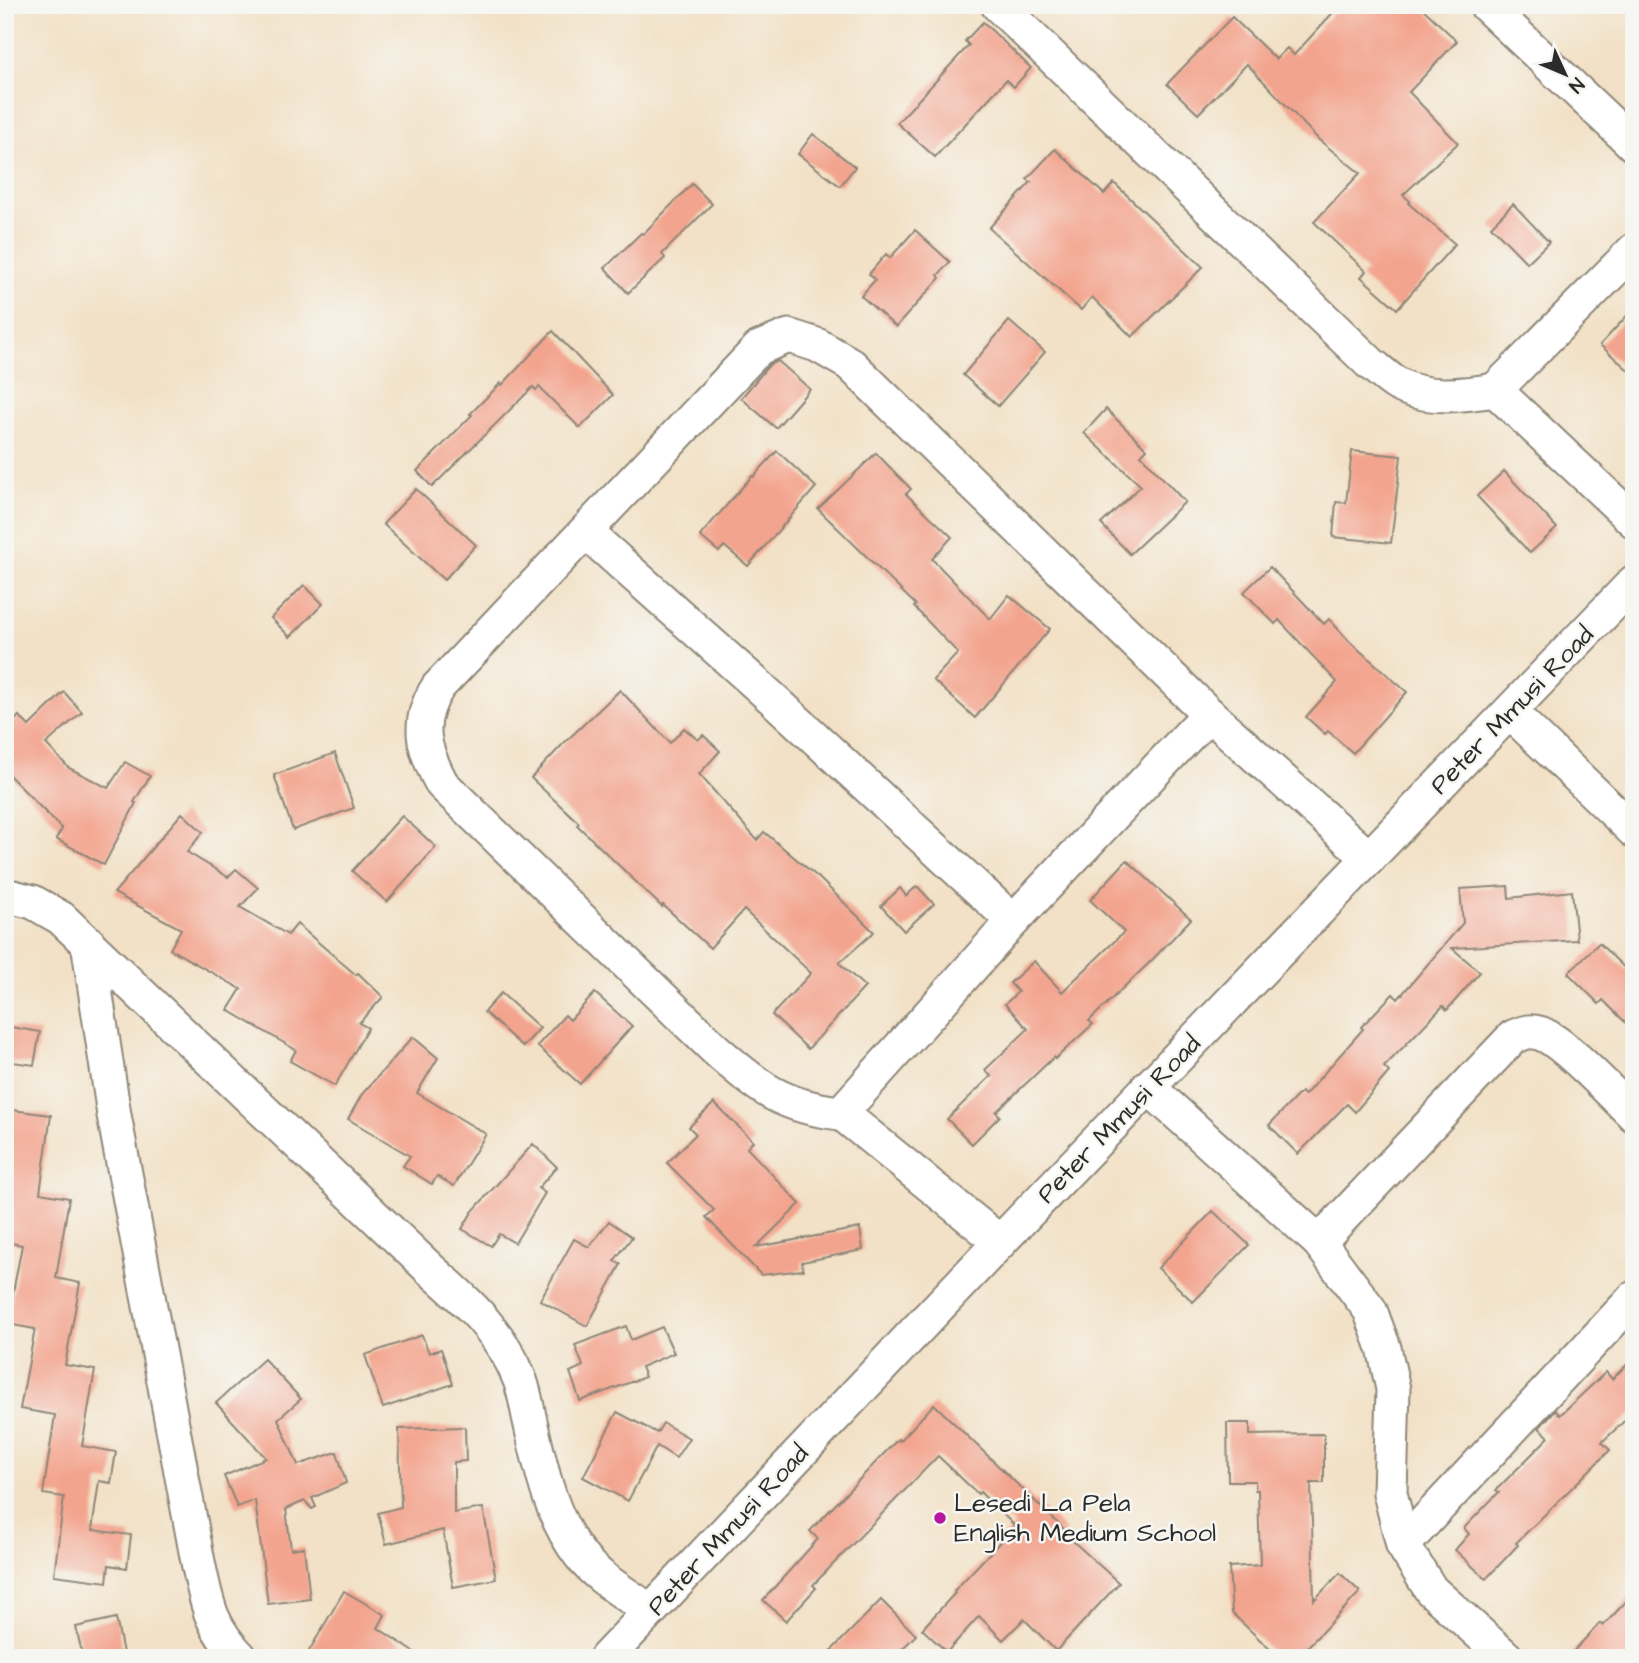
<svg xmlns="http://www.w3.org/2000/svg" width="1639" height="1663" font-family="'Architects Daughter',sans-serif">
  <style>
    .building { fill: #f3a48e }
    .lines { fill: none; stroke-linecap: round; stroke-linejoin: round }
    .street-casing { stroke: #8e8678; stroke-width: 37 }
    .street { stroke: #fff; stroke-width: 33 }
    .poi-dot { fill: #b5179e; stroke: #f6f6f2; stroke-width: 2.5 }
    .labels { text-anchor: middle; dominant-baseline: central; stroke-width: 5; stroke-linejoin: round; paint-order: stroke }
    .street-label { font-size: 26px; fill: #2b2b2b; stroke: #f6f6f2 }
    .poi-label { font-size: 26px; fill: #2b2b2b; stroke: #f6f6f2; text-anchor: start }
  </style>
  <rect width="100%" height="100%" fill="#f6f6f2"/>
  <filter id="ink" filterUnits="userSpaceOnUse"><feTurbulence type="fractalNoise" baseFrequency=".0143" numOctaves="2"/><feDisplacementMap in="SourceGraphic" scale="14" xChannelSelector="R" yChannelSelector="G"/><feConvolveMatrix kernelMatrix="1 2 1 2 8 2 1 2 1" color-interpolation-filters="sRGB"/></filter>
  <filter id="wash" filterUnits="userSpaceOnUse"><feTurbulence type="fractalNoise" baseFrequency=".00686" numOctaves="4" result="noise"/><feDisplacementMap in="SourceGraphic" scale="28" xChannelSelector="R" yChannelSelector="G"/><feGaussianBlur stdDeviation="1.57" result="paint"/><feColorMatrix in="noise" values="0 0 0 0 0 0 0 0 0 0 0 0 0 0 0 0 0 1.4 0 .05"/><feComposite in="paint" operator="in"/></filter>
  <g filter="url(#wash)">
    <rect width="100%" height="100%" fill="#f2e1c6"/>
    <g id="blocks">
      <!-- building -->
      <g class="building">
        <path d="M1340,5h79l38,36 -48,51 49,51 -55,52 7,6 -2,2 47,41 -58,65 -36,-32 5,-6 -52,-49 46,-49 -41,-33 -72,-76 -49,50 -31,-30 65,-67 44,42 11,-11 7,7z"/>
        <path d="M983,22l48,46 -17,19 -8,-7 -71,77 -38,-34 72,-78 -4,-4z"/>
        <path d="M813,134l42,33 -15,19 -42,-32z"/>
        <path d="M1055,149l49,45 10,-11 89,84 -71,70 -40,-40 -11,13 -92,-82 42,-46 -4,-3z"/>
        <path d="M692,184l20,20 -50,50 3,4 -37,35 -23,-25 36,-35 2,1z"/>
        <path d="M1513,204l36,38 -22,21 -36,-37z"/>
        <path d="M915,230l35,32 -12,13 2,3 -44,49 -35,-31 14,-16 -6,-6 17,-20 4,4z"/>
        <path d="M1634,308v67l-34,-30z"/>
        <path d="M1009,321l36,31 -47,54 -35,-31z"/>
        <path d="M553,331l60,64 -33,33 -41,-41 -3,3 -3,-3 -101,100 -15,-16 55,-56 -2,-1 31,-31 1,2z"/>
        <path d="M778,361l32,28 -34,39 -35,-30 29,-34z"/>
        <path d="M1106,409l41,40 -6,6 44,47 -55,52 -29,-30 40,-38 -57,-53z"/>
        <path d="M777,451l39,36 -68,79 -24,-20 -5,6 -19,-16 52,-60 1,1z"/>
        <path d="M1352,451l49,5 -10,87 -58,-6 3,-35 10,1z"/>
        <path d="M876,453l35,36 -5,5 46,43 -20,22 58,60 19,-24 41,34 -75,89 -42,-38 25,-27 -44,-46 2,-2 -98,-96z"/>
        <path d="M1504,471l53,57 -27,25 -53,-57z"/>
        <path d="M416,489l60,56 -32,35 -61,-56z"/>
        <path d="M1270,567l54,57 5,-5 21,23 57,50 -54,61 -25,-22 -3,3 -19,-17 31,-35 -58,-62 -4,4 -31,-32z"/>
        <path d="M304,585l19,19 -33,33 -19,-19z"/>
        <path d="M620,690l50,53 14,-15 14,12 5,-5 17,16 -21,23 58,66 7,-8 56,47 54,53 -35,31 26,24 -57,62 -36,-34 39,-42 -67,-63 -34,38 -47,-43 -1,2 -85,-82 2,-2 -48,-45 32,-34z"/>
        <path d="M64,692l18,20 -36,32 23,24 39,20 17,-26 25,14 -16,26 2,1 -32,62 -48,-26 6,-10 -57,-58v-41l14,-14 10,10z"/>
        <path d="M335,753l19,55 -61,22 -19,-55z"/>
        <path d="M182,813l21,19 -16,20 41,25 8,-8 22,19 -18,19 48,28 9,-11 59,51 2,-2 25,24 -24,26 9,5 -33,58 -45,-25 6,-11 -68,-40 13,-21 -71,-40 11,-20 -67,-36z"/>
        <path d="M402,816l34,31 -49,55 -35,-31z"/>
        <path d="M1127,860l64,59 -38,40 -64,62 4,3 -38,35 -1,-2 -58,55 4,4 -28,28 -25,-25 44,-43 -6,-6 43,-41 -23,-25 13,-12 -8,-9 24,-22 28,31 62,-60 -34,-32z"/>
        <path d="M917,886l17,18 -30,27 -23,-25 19,-18 6,8z"/>
        <path d="M1508,886l1,12 63,-7 5,49 -125,8 28,24 -33,38 -4,-4 -59,61 5,5 -34,40 -8,-8 -49,50 -29,-29 32,-33 4,3 58,-66 -2,-2 32,-33 5,5 65,-76 -3,-34z"/>
        <path d="M1599,943l35,34v54l-31,-31 -4,4 -31,-31z"/>
        <path d="M501,993l39,35 -17,19 -39,-35z"/>
        <path d="M595,993l37,33 -52,58 -43,-38 28,-31 5,5z"/>
        <path d="M5,1026l35,6 -6,33 -29,-4z"/>
        <path d="M413,1037l25,21 -21,35 69,41 -32,52 -17,-10 -5,8 -29,-18 7,-10 -62,-37 14,-25z"/>
        <path d="M714,1103l39,38 -6,7 53,56 -44,43 104,-19 3,22 -61,12 1,8 -42,5 -55,-58 8,-7 -47,-47 29,-29 -7,-7z"/>
        <path d="M5,1109l46,6 -11,78 29,5 -13,80 24,5 -15,82 30,5 -13,76 34,6 -5,31 -12,-2 -7,49 39,5 -4,33 -18,-3 -2,17 -53,-7 10,-78 -21,-3 12,-79 -35,-6 15,-80 -28,-5 15,-79 -17,-3z"/>
        <path d="M533,1144l24,23 -19,21 7,5 -30,50 -16,-9 -8,12 -29,-17 10,-17z"/>
        <path d="M1213,1211l36,34 -56,57 -35,-34z"/>
        <path d="M609,1221l23,16 -18,24 7,3 -34,62 -47,-26 34,-61 15,8z"/>
        <path d="M626,1326l5,14 31,-13 12,26 -33,14 4,10 -65,24 -10,-29 13,-6 -8,-21z"/>
        <path d="M422,1335l7,18 12,-4 12,35 -70,24 -18,-53z"/>
        <path d="M1634,1358v54l-32,30 8,8 -94,93 2,2 -32,34 -31,-29 14,-16 -5,-6 35,-36 -3,-2 53,-53 -10,-9 16,-18 5,5 46,-43 6,7z"/>
        <path d="M264,1359l37,40 -23,20 20,46 39,-13 9,31 -34,15 4,9 -4,2 -7,-8 -19,8 5,40 13,-2 6,52 -42,5 -13,-104 -18,7 -13,-31 42,-18 -50,-55z"/>
        <path d="M934,1404l132,127 -2,2 55,50 -63,68 -32,-32 -21,21 -24,-24 -32,36 -25,-23 33,-36 -1,-2 61,-65 -35,-34 -2,2 -40,-38 -125,129 3,3 -30,33 -23,-21 55,-61 -8,-8 88,-92 2,2z"/>
        <path d="M617,1412l40,21 6,-10 26,15 -13,20 -19,-12 -29,55 -45,-24z"/>
        <path d="M1227,1423h23v12l74,-1v49h-13l3,117 26,-27 20,19 -63,66h-18l-47,-45 -3,-46 31,-2 -2,-75h-3v-9h-27z"/>
        <path d="M465,1427l1,34 -12,1v51l29,-5 13,71 -43,8 -10,-57 -57,14 -8,-31 23,-6 -2,-78z"/>
        <path d="M344,1591l41,24 -7,13 45,30h-118z"/>
        <path d="M1634,1593v65h-67l33,-35 3,3z"/>
        <path d="M881,1600l35,35 -23,23h-69z"/>
        <path d="M116,1618l8,40h-41l-7,-31z"/>
      </g>
    </g>
  </g>
  <g filter="url(#ink)">
    <use href="#blocks" fill-opacity="0" stroke="#8e8678" stroke-width="2"/>
    <g class="lines">
      <defs>
        <g id="street">
          <path d="M998,5l372,358c9,7 17,15 27,21 28,16 67,11 98,6"/>
          <path d="M1486,5l148,140"/>
          <path d="M1634,250l-139,140 139,131"/>
          <path d="M789,336l28,9 33,19 359,350 -196,207 -172,192c-58,-6 -82,-25 -125,-63l-274,-266c-19,-35 -27,-61 -4,-97l321,-339z"/>
          <path d="M586,532l187,167 240,222"/>
          <path d="M1510,712l124,119"/>
          <path d="M1209,714l160,144"/>
          <path d="M5,895l28,7 28,16 370,352c36,31 72,64 89,110 5,13 7,28 10,41 11,47 20,95 50,134 17,23 47,39 70,56"/>
          <path d="M88,942l26,173 84,447c9,42 12,65 43,96"/>
          <path d="M1148,1087l171,155 51,68 14,38 9,41 -3,104 13,52 28,45 76,68"/>
          <path d="M841,1113l159,129"/>
          <path d="M1319,1242l194,-205c10,-4 16,-7 26,-4 23,6 76,64 95,82"/>
          <path d="M1403,1545l231,-247"/>
          <path d="M606,1658l394,-416 634,-660"/>
        </g>
      </defs>
      <!-- street casing -->
      <use href="#street" class="street-casing"/>
      <!-- street -->
      <use href="#street" class="street"/>
    </g>
  </g>
  <!-- markers -->
  <circle class="poi-dot" cx="940" cy="1518" r="7"/>
  <g class="labels">
    <!-- street labels -->
    <g class="street-label">
      <text transform="translate(1512 710) rotate(-46)">Peter Mmusi Road</text>
      <text transform="translate(1119 1119) rotate(-46)">Peter Mmusi Road</text>
      <text transform="translate(728 1530) rotate(-47)">Peter Mmusi Road</text>
    </g>
    <!-- poi labels -->
    <g class="poi-label">
      <text x="954" y="1503">Lesedi La Pela<tspan x="954" dy="30">English Medium School</tspan></text>
    </g>
  </g>
  <!-- margin -->
  <rect width="1639" height="1663" fill="none" stroke="#f6f6f2" stroke-width="28"/>
  <!-- north arrow -->
  <g transform="translate(1565 74) rotate(134)" stroke="#f6f6f2" stroke-width="5" paint-order="stroke">
  <path d="M0-5L12 26L0 18L-12 26Z" fill="#2b2b2b"/>
  <text y="-10" font-size="19" font-weight="bold" text-anchor="middle" fill="#2b2b2b">N</text>
  </g>
</svg>
